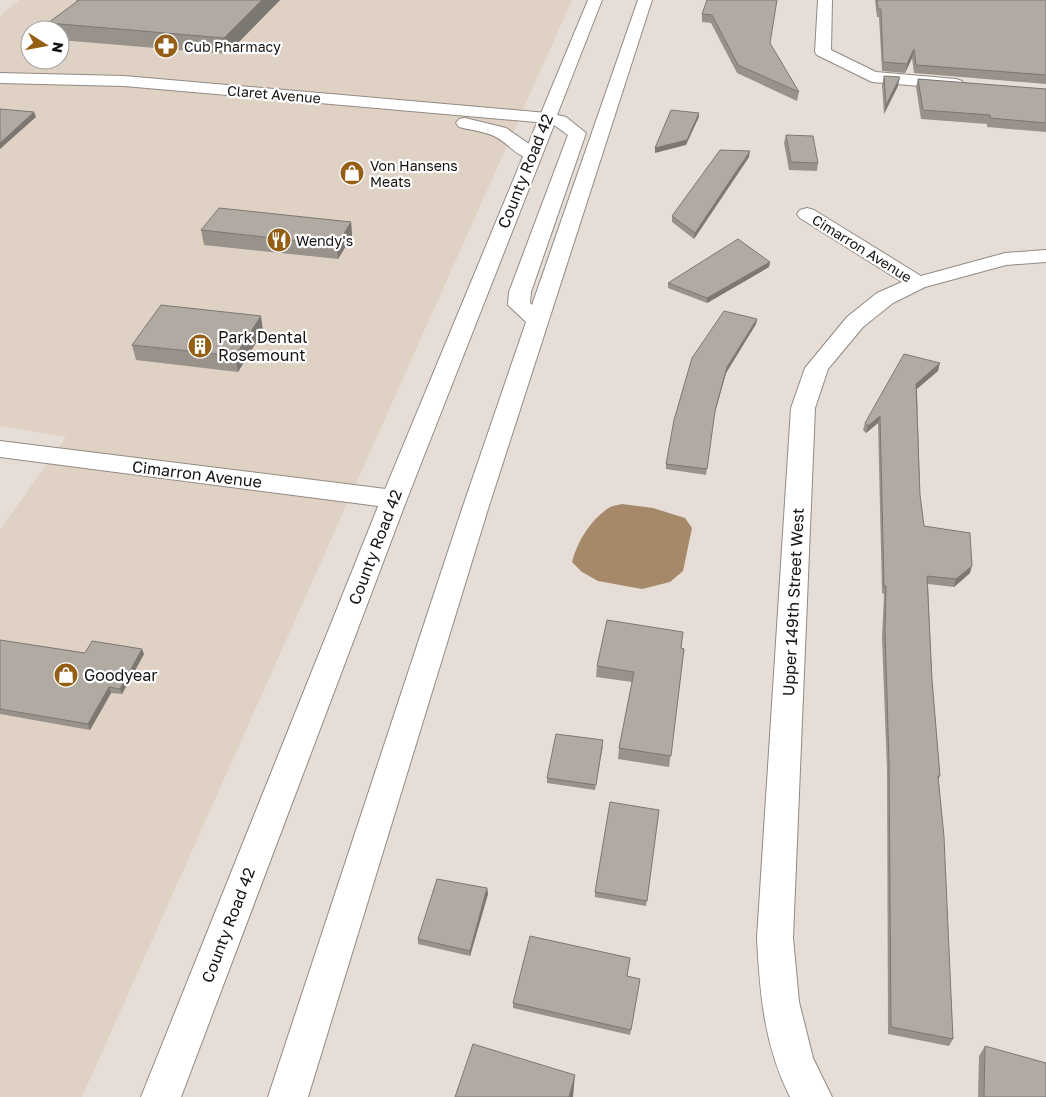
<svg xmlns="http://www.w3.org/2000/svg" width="1046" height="1097" font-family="'Golos Text',sans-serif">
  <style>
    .built { fill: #dfd1c3; fill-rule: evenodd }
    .water { fill: #a68969 }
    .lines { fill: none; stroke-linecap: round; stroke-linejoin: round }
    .street-casing { stroke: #928a83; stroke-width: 2 }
    .highway-casing { stroke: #928a83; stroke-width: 2 }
    .street { fill: #fff; fill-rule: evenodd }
    .highway { fill: #fff; fill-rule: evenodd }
    .wall { fill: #98928b }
    .shaded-wall { fill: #7c7771 }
    .building { fill: #b1aaa2; stroke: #7c7771 }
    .labels { text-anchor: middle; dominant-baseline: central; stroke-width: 4.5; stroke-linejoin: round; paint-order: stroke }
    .far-poi-label { font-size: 14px; fill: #161310; stroke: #fff; text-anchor: start }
    .far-street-label { font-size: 14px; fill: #161310; stroke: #fff }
    .street-label { font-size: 16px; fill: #161310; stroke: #fff }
    .poi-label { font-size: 16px; fill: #161310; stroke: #fff; text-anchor: start }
  </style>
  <rect width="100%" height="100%" fill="#e6ded6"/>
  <!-- built -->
  <path class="built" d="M20,0h552l-490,1097h-82v-567l66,-93 -66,-11v-410zM30,30h30v30h-30z"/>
  <!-- water -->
  <path class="water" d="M622,504l31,4 32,10 7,10 -9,43 -13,11 -28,7 -44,-8 -16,-9 -10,-10c5,-20 18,-41 35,-53 4,-3 11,-4 15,-5z"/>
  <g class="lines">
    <defs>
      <g id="street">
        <path d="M818,0h14l-1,50 45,22 80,7 6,2 2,3 -2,3 -6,2 -84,-7 -55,-27 -2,-3z"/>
        <path d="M0,73l124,3 423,37 6,1 3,4 -3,4 -6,1 -423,-37 -124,-3z"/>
        <path d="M465,118l41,10 32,22 3,4 -3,4c-18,4 -29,-15 -44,-22 -11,-5 -24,-6 -35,-9l-3,-4 3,-4z"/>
        <path d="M807,208l7,2 107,66 84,-23 41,-3v12l-40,3 -81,22 -32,16 -30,24 -35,42 -13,39 -22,530 6,64 14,56 19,39h-42c-26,-52 -30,-102 -33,-159l34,-530 14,-40 42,-51 30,-24 25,-11 -102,-64 -3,-4 3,-4z"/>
        <path d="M0,441l394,49 9,3 4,6 -4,6 -9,3 -394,-51z"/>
      </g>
      <path id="highway" d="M588,0h14l-45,115 9,2 20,16 -55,159 -1,11 2,2 106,-305h14l-164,509 -180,588h-40l194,-588 64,-187 -18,-17 1,-13 59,-157 -14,-10 -147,374 -226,598h-40l240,-598z"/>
    </defs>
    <!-- street casing -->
    <use href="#street" class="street-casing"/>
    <!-- highway casing -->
    <use href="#highway" class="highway-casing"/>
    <!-- street -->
    <use href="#street" class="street"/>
    <!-- highway -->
    <use href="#highway" class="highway"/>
  </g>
  <!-- wall -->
  <g class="wall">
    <path d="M76,0h204l-53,54 -167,-14v-10h-10l-2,-7 29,-21z"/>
    <path d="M707,0l63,44 29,48 -2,9 -60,-28 -26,-50 -9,-1v-8z"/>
    <path d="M875,0h171v84l-132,-11 -2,-15 -7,15 -23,-2 -3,-54h-2z"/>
    <path d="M884,76l14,10 -14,28 -2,-29z"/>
    <path d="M918,79l128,10v43l-59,-5v-3l-66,-5 -5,-32z"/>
    <path d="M786,135l32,28 -1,8 -28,-1 -5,-27z"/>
    <path d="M749,157l-55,82 -22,-17v-6z"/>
    <path d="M351,222l1,14 -14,23 -134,-14 -3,-15z"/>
    <path d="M770,262l-1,5 -62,36 -39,-15v-5z"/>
    <path d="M757,319l-1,5 -30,49 -12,43 -8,59 -40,-6v-5z"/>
    <path d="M263,331l-25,41 -102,-12 -4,-15z"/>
    <path d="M938,371l-21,18 3,106 4,31 46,47 -16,14 -26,-3 4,96 8,96 -2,4 15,259 -4,7 -61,-12 -1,-264 -5,-132 2,-44 -2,-1 -4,-170 -12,10 -3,-3 2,-7z"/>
    <path d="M0,640l85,13 59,1 -22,40 -11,-1 -21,37 -90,-16z"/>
    <path d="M681,648l3,1 -15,118 -51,-8 1,-11 13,-66 -36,-5 1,-11z"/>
    <path d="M603,746l-8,44 -48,-7v-5z"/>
    <path d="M659,810l-13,96 -51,-9v-5z"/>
    <path d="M487,888l1,6 -18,62 -52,-12v-5z"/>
    <path d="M627,976l13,3 -10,56 -117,-27v-5z"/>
    <path d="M985,1046l61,51h-68l1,-41z"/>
  </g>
  <!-- shaded-wall -->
  <g class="shaded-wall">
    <path d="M262,0h18l-53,54 -3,-16z"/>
    <path d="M914,49l-2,9 -7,15 2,-9z"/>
    <path d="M900,77l-2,9 -14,28 2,-9z"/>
    <path d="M34,112l2,5 -36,32v-6z"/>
    <path d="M699,113v4l-13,28 -31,8v-5z"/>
    <path d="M750,151l-1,6 -55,82 1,-6z"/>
    <path d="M351,222l1,14 -14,23 -1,-14z"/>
    <path d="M770,262l-1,5 -62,36v-5z"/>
    <path d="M261,316l2,15 -25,41 -3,-16z"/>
    <path d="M757,319l-1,5 -30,49 -12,43 13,-49z"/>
    <path d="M940,363l-2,8 -24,20 2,-7z"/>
    <path d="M880,416l-2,7 -12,10 2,-7z"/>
    <path d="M972,566l-2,7 -16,14 2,-8z"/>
    <path d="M142,649l2,5 -22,40 -2,-5z"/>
    <path d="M109,687l2,6 -21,37 -2,-6z"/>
    <path d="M487,888l1,6 -18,62v-5z"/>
    <path d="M575,1075l-2,22h-4z"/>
  </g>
  <!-- building -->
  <g class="building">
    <path d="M79,0h183l-38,38 -176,-15z"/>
    <path d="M707,0h70l-7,43 29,49 -61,-27 -26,-50 -10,-1z"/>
    <path d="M877,0h169v75l-130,-10 -2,-16 -7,15 -24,-2 -2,-53h-3z"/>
    <path d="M884,76l16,1 -14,28z"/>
    <path d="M918,79l128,10v34l-56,-5v-3l-67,-5z"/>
    <path d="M0,109l34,3 -34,31z"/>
    <path d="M671,110l28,3 -12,27 -32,8z"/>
    <path d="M786,135l27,1 5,27 -27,-1z"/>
    <path d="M720,150l30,1 -55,82 -23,-17z"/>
    <path d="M219,208l132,14 -14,23 -136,-15z"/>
    <path d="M738,239l32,23 -63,36 -39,-15z"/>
    <path d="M161,305l100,11 -26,40 -103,-11z"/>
    <path d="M724,311l33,8 -30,48 -12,44 -8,58 -41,-5 8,-44 18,-62z"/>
    <path d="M904,354l36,9 -24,21 4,111 4,31 46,7 2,33 -16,13 -29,-3 5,104 8,96h-2l6,61 9,202 -62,-12 -2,-265 -4,-132 1,-44h-2l-4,-170 -12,10 -3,-3z"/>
    <path d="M607,620l76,12 -2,16 3,1 -13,107 -52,-8 15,-76 -37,-6z"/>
    <path d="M0,640l85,13 7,-12 50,8 -22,40 -11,-2 -21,37 -88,-15z"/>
    <path d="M556,734l47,6 -7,45 -49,-7z"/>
    <path d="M610,802l49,8 -12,91 -52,-9z"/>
    <path d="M437,879l50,9 -17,63 -52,-12z"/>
    <path d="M530,936l100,22 -3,18 13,3 -9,51 -118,-27z"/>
    <path d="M473,1044l102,31 -6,22h-114z"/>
    <path d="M985,1046l61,17v34h-62z"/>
  </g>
  <!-- icons -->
  <defs>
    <symbol id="pharmacy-disc" viewBox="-11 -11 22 22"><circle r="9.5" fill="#945f15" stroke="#fff"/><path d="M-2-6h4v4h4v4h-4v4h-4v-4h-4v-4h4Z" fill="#fff"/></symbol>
    <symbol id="shop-disc" viewBox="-11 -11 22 22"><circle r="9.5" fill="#945f15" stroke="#fff"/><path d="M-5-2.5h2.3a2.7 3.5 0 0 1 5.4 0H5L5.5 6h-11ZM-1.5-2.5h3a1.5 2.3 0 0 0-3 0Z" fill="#fff"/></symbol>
    <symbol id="restaurant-disc" viewBox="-11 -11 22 22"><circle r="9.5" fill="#945f15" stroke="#fff"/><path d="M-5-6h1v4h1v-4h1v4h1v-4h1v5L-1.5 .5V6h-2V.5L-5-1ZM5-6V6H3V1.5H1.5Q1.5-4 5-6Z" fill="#fff"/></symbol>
    <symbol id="building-disc" viewBox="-11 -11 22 22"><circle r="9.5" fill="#945f15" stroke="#fff"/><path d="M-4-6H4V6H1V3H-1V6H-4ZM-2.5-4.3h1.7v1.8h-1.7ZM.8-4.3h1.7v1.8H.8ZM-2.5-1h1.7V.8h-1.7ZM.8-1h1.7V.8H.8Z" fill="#fff"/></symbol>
  </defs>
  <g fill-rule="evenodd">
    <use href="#pharmacy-disc" x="152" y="32" width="28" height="28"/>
    <use href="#shop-disc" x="338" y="159" width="28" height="28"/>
    <use href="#restaurant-disc" x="265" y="226" width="28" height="28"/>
    <use href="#building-disc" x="186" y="332" width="28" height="28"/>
    <use href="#shop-disc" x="52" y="661" width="28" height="28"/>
  </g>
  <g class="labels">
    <!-- far-poi labels -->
    <g class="far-poi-label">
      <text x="184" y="46">Cub Pharmacy</text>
      <text x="370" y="165">Von Hansens<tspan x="370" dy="16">Meats</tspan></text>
      <text x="296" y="240">Wendy's</text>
    </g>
    <!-- far-street labels -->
    <g class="far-street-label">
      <text transform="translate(274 94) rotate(5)">Claret Avenue</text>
      <text transform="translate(862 248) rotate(32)">Cimarron Avenue</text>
    </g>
    <!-- street labels -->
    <g class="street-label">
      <text transform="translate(525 171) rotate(-68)">County Road 42</text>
      <text transform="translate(197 474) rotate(7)">Cimarron Avenue</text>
      <text transform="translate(375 547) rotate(-69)">County Road 42</text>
      <text transform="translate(793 602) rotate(-87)">Upper 149th Street West</text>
      <text transform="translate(228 925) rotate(-69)">County Road 42</text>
    </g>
    <!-- poi labels -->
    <g class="poi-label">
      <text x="218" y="337">Park Dental<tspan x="218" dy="18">Rosemount</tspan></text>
      <text x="84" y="675">Goodyear</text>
    </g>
  </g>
  <!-- north arrow -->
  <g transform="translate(45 45) rotate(101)"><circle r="24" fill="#ffffff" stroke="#a2a19f"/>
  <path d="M0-4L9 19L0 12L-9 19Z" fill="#945f15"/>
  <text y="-8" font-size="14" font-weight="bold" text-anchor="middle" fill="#161310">N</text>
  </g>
</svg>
